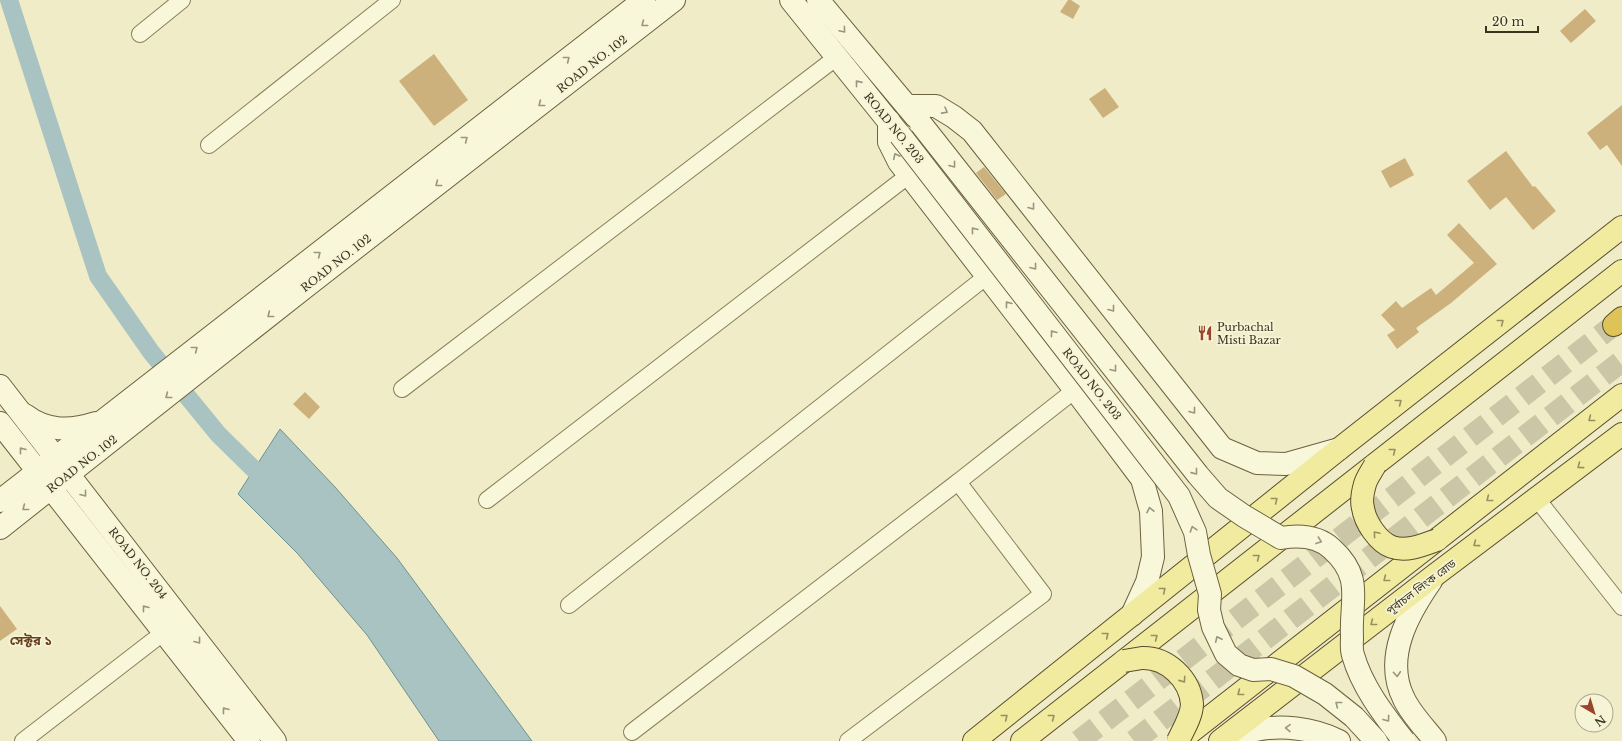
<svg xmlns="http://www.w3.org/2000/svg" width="1622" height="741" font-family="'Libre Baskerville','Noto Sans Bengali',serif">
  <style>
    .water { fill: #a8c3c1; stroke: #6e9191 }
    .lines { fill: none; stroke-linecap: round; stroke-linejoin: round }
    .canal { stroke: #a8c3c1; stroke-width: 18 }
    .building { fill: #cdb17d }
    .highway-tunnel { stroke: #cbc7a6; stroke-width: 22; stroke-dasharray: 22 11; stroke-linecap: butt }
    .street-casing { stroke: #8b805c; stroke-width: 18 }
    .secondary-casing { stroke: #6d613f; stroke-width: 24 }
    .primary-casing { stroke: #594d30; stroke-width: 24 }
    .highway-casing { stroke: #594d30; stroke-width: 24 }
    .street { stroke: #f9f7da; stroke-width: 16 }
    .secondary { stroke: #f9f7da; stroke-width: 22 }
    .primary { stroke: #f1eb9f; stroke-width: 22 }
    .highway { stroke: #ddc358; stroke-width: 22 }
    .secondary-bridge-casing { stroke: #6d613f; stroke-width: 24; stroke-linecap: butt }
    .primary-bridge-casing { stroke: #594d30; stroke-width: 24; stroke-linecap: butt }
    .secondary-bridge { stroke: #f9f7da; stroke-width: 22 }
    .primary-bridge { stroke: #f1eb9f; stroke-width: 22 }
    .oneway { stroke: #9a957d }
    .oneway2 { stroke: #968f60 }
    .labels { text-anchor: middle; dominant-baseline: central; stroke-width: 3.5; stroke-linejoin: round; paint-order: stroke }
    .street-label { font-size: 11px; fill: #3b3320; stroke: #f6f4d7 }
    .poi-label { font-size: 11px; fill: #3b3320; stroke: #f6f4d7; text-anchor: start }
    .quarter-label { font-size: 13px; font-weight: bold; fill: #68401f; stroke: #f6f4d7 }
  </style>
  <rect width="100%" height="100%" fill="#efecc7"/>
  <!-- water -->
  <path class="water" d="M280,429l55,58 62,71 135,183h-93l-72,-106 -70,-82 -59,-59z"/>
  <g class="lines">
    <!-- canal -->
    <path class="canal" d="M9,0l89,276 53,76 67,82 53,52"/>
  </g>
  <!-- building -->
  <g class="building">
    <path d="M1068,0h3l9,6 -7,13 -13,-7z"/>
    <path d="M1585,9l11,12 -25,22 -11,-12z"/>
    <path d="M434,54l34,46 -34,26 -35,-45z"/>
    <path d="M1105,88l14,19 -16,11 -14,-19z"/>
    <path d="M1622,105v61l-15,-21 -7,5 -13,-17z"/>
    <path d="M1506,151l27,36 2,-1 21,25 -23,19 -27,-33 -16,13 -23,-29z"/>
    <path d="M1405,158l9,17 -24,13 -9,-17z"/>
    <path d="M984,167l22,27 -9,6 -21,-27z"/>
    <path d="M1459,223l38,41 -46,39 -35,25 3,4 -22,17 -10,-14 8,-5 -14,-15 15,-14 6,7 29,-20 5,7 38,-32 -27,-28z"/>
    <path d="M305,392l15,15 -11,12 -16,-15z"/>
    <path d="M0,606l17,23 -17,12z"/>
  </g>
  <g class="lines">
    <!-- highway-tunnel -->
    <g class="highway-tunnel">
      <path d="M1079,741l535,-416"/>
      <path d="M1134,741l488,-380"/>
    </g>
    <defs>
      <g id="street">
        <path d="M140,34l42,-34"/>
        <path d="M209,145l183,-145"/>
        <path d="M402,389l435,-332"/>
        <path d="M958,482l117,-92"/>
        <path d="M1537,499l85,108"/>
        <path d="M487,500l422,-325"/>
        <path d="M569,605l418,-329"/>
        <path d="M632,732l326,-250 85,112 -195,147"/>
        <path d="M23,741l149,-115"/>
      </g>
      <g id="secondary">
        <path d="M791,0l107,133"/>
        <path d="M818,0l98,117"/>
        <path d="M907,106h29l18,11 18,14 250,317 35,15 29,1 53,-15"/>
        <path d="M889,121v21l10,20 176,228 67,89 9,32 2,46 -6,25 -15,33"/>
        <path d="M0,386l275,355"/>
        <path d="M25,415c22,17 46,16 71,8"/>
        <path d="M0,423l249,318"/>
        <path d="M0,501l644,-501"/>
        <path d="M0,528l300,-237 374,-291"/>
        <path d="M1431,581c-23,33 -48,77 -27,118 7,15 21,29 31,42"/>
        <path d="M1224,739c9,-3 18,-7 27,-8 29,-7 62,-3 88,10"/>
      </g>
      <g id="primary">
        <path d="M974,741l365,-292 283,-222"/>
        <path d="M1022,741l600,-470"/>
        <path d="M1179,741l443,-346"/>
        <path d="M1220,741l215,-166 187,-141"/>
      </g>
      <path id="highway" d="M1614,325l8,-7"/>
    </defs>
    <!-- street casing -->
    <use href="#street" class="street-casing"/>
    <!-- secondary casing -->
    <use href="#secondary" class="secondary-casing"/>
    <!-- primary casing -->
    <use href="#primary" class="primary-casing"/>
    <!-- highway casing -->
    <use href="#highway" class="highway-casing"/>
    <!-- street -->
    <use href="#street" class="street"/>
    <!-- secondary -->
    <use href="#secondary" class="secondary"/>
    <!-- primary -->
    <use href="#primary" class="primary"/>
    <!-- highway -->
    <use href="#highway" class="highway"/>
    <defs>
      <g id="secondary-bridge">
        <path d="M921,124l277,351 20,23 26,18 37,22c18,-3 37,-2 51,11 32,29 18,51 20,88 0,6 -1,12 1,18 9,32 31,60 51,86"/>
        <path d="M900,135l279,361 16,36 4,23 11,39 -1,16 4,17 13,27 13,11 14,5 18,-1 23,7 31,18 29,23 22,24"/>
      </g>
      <g id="primary-bridge">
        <path d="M1375,465c-3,6 -8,12 -10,19 -2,7 -4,17 -2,24 2,14 15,34 29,39 15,5 31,-2 45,-7"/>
        <path d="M1124,661c6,-1 12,-2 18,-3 25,-1 48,21 50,46 0,12 -9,26 -14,37"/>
      </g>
    </defs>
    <!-- secondary-bridge casing -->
    <use href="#secondary-bridge" class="secondary-bridge-casing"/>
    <!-- primary-bridge casing -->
    <use href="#primary-bridge" class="primary-bridge-casing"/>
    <!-- secondary-bridge -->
    <use href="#secondary-bridge" class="secondary-bridge"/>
    <!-- primary-bridge -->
    <use href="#primary-bridge" class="primary-bridge"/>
  </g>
  <!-- one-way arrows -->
  <defs><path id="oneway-chevron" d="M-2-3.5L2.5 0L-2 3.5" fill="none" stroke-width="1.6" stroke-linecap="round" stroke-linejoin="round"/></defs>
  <g class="oneway">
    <use href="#oneway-chevron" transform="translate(644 24) rotate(142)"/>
    <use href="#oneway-chevron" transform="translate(843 30) rotate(50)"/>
    <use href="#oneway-chevron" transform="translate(567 59) rotate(-38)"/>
    <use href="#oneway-chevron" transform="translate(858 83) rotate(-129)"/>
    <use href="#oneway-chevron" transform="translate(541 104) rotate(142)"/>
    <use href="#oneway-chevron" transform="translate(945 111) rotate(29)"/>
    <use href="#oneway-chevron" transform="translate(465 139) rotate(-38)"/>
    <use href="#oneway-chevron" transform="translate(896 156) rotate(-116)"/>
    <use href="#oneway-chevron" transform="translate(953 165) rotate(52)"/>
    <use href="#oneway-chevron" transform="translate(438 184) rotate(142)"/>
    <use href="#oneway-chevron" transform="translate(1032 207) rotate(52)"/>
    <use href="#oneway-chevron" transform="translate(974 230) rotate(-128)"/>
    <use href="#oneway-chevron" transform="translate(318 254) rotate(-38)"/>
    <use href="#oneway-chevron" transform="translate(1034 267) rotate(52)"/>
    <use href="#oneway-chevron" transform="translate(1008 304) rotate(-128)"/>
    <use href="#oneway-chevron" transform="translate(1112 309) rotate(52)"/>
    <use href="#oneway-chevron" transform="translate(270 315) rotate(142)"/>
    <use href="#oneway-chevron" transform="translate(1053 333) rotate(-128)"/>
    <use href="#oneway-chevron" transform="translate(195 349) rotate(-38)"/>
    <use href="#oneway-chevron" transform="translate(1114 369) rotate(52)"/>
    <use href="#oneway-chevron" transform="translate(168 396) rotate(142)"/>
    <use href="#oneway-chevron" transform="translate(1193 411) rotate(52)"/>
    <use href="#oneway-chevron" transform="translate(22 450) rotate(-128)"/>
    <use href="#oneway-chevron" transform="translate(1195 472) rotate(51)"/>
    <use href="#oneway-chevron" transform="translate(84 494) rotate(52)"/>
    <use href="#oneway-chevron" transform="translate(25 508) rotate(142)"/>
    <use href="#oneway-chevron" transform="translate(1150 510) rotate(-102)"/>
    <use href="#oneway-chevron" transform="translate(1193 529) rotate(-108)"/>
    <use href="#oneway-chevron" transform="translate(1319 541) rotate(20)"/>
    <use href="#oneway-chevron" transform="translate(145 608) rotate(-128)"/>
    <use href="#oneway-chevron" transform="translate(1218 639) rotate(-115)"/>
    <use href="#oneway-chevron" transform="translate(198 641) rotate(52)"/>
    <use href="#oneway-chevron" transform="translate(1397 674) rotate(86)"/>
    <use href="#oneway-chevron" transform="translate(1338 704) rotate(-142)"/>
    <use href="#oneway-chevron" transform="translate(225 710) rotate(-128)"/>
    <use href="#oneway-chevron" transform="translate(1387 719) rotate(54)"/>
    <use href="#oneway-chevron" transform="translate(1288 728) rotate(-179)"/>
  </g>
  <g class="oneway2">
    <use href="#oneway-chevron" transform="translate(1501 322) rotate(-38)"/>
    <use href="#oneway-chevron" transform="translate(1399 402) rotate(-38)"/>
    <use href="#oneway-chevron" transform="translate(1591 419) rotate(142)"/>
    <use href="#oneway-chevron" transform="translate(1393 451) rotate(-38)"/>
    <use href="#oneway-chevron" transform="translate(1580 466) rotate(143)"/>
    <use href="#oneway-chevron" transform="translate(1489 499) rotate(142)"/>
    <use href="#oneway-chevron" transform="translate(1275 500) rotate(-39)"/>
    <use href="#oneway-chevron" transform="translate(1376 534) rotate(-130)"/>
    <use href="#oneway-chevron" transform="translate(1476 544) rotate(143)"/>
    <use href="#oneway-chevron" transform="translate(1257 557) rotate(-38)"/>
    <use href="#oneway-chevron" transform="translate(1386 579) rotate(142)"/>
    <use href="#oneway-chevron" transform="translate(1163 590) rotate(-39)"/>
    <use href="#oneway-chevron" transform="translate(1373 623) rotate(142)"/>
    <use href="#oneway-chevron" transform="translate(1106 635) rotate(-39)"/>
    <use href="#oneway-chevron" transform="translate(1155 637) rotate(-38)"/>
    <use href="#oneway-chevron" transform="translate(1183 680) rotate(55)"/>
    <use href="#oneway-chevron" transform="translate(1240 693) rotate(142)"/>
    <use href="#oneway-chevron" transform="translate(1005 717) rotate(-39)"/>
    <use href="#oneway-chevron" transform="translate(1052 717) rotate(-38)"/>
  </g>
  <!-- icons -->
  <defs>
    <symbol id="restaurant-bare" viewBox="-9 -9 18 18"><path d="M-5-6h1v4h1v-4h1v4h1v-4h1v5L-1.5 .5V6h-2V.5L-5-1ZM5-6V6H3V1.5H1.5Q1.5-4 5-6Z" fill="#9a452b" stroke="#f6f4d7" stroke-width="2.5" paint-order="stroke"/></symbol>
  </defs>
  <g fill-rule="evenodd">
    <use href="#restaurant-bare" x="1194" y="322" width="22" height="22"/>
  </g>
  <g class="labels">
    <!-- street labels -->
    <g class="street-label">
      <text transform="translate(592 64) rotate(-38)">ROAD NO. 102</text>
      <text transform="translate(894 128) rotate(51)">ROAD NO. 203</text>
      <text transform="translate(336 263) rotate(-38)">ROAD NO. 102</text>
      <text transform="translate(1092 384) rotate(52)">ROAD NO. 203</text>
      <text transform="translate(82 464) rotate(-38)">ROAD NO. 102</text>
      <text transform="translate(138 563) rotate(52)">ROAD NO. 204</text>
      <text transform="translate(1421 587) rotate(-37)">পূর্বাচল লিংক রোড</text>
    </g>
    <!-- poi labels -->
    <g class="poi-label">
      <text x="1217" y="327">Purbachal<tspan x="1217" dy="13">Misti Bazar</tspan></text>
    </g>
    <!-- quarter labels -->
    <g class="quarter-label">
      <text x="31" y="640">সেক্টর ১</text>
    </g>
  </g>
  <!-- north arrow -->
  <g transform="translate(1594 713) rotate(142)"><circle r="19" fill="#f6f4d7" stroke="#aba78e"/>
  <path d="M0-3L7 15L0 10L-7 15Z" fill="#9a452b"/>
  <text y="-6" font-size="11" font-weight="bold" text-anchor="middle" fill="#3b3320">N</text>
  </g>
  <!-- scale -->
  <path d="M1486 26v6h52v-6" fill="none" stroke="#3b3320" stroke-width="2"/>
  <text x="1492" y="26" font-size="12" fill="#3b3320" stroke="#f6f4d7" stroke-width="3" paint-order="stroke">20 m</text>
</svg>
